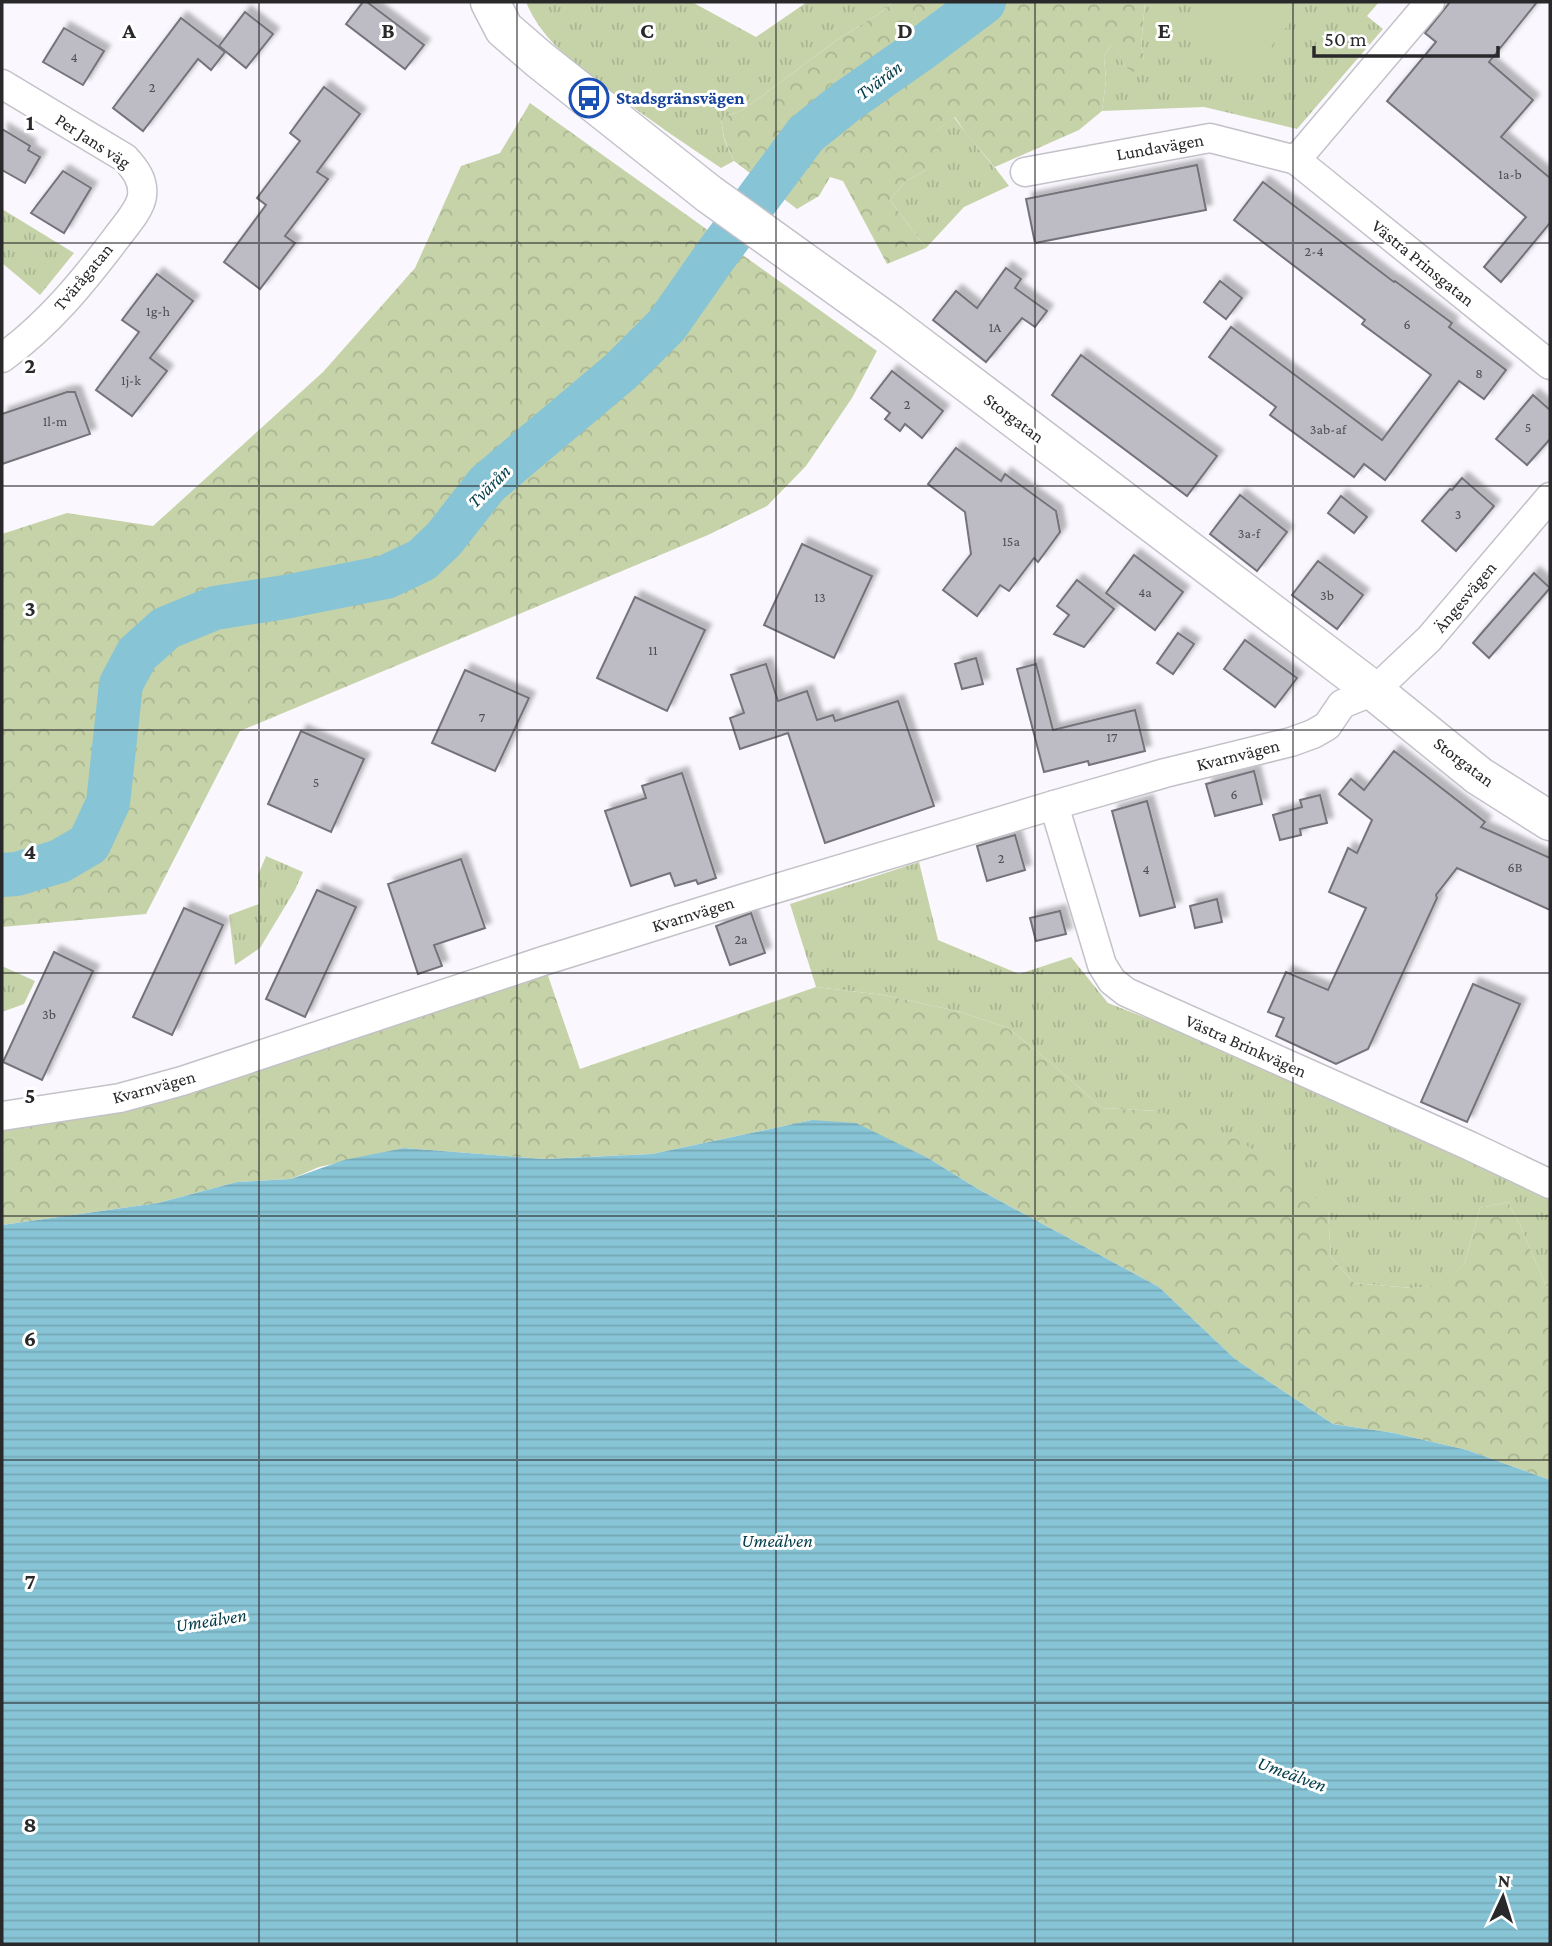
<svg xmlns="http://www.w3.org/2000/svg" width="1552" height="1946" font-family="'Crimson Pro',serif">
  <style>
    .grass { fill: url(#grass-tufts) }
    .forest { fill: url(#forest-crowns) }
    .pitch { fill: #c6d3a9 }
    .water { fill: url(#water-rules) }
    .lines { fill: none; stroke-linecap: round; stroke-linejoin: round }
    .river { stroke: #87c4d5; stroke-width: 44 }
    .building { fill: #bdbbc3; stroke: #75737a; stroke-width: 2; filter: url(#shadow) }
    .street-casing { stroke: #c4c2c9; stroke-width: 31 }
    .secondary-casing { stroke: #c4c2c9; stroke-width: 41 }
    .street { stroke: #fff; stroke-width: 28 }
    .secondary { stroke: #fff; stroke-width: 38 }
    .grid { fill: none; stroke: #29282b; stroke-width: 2; stroke-opacity: 0.55 }
    .labels { text-anchor: middle; dominant-baseline: central; stroke-width: 6; stroke-linejoin: round; paint-order: stroke }
    .number-label { font-size: 14px; fill: #4e4d51 }
    .transit-label { font-size: 18px; font-weight: bold; fill: #164399; stroke: #fff; text-anchor: start }
    .street-label { font-size: 18px; fill: #29282b; stroke: #fff }
    .water-label { font-size: 19px; font-style: italic; fill: #003b47; stroke: #fff }
    .grid-label { font-size: 23px; text-anchor: middle; font-weight: bold; fill: #29282b; stroke: #fff; stroke-width: 6; stroke-linejoin: round; paint-order: stroke }
  </style>
  <defs>
    <pattern id="grass-tufts" width="24" height="20" patternUnits="userSpaceOnUse" patternTransform="scale(1.75)"><rect width="24" height="20" fill="#c6d3a9"/><path d="M3 7l-1-3M5 7V3M7 7l1-3M15 17l-1-3M17 17v-4M19 17l1-3" fill="none" stroke="#aab592"/></pattern>
    <pattern id="forest-crowns" width="20" height="18" patternUnits="userSpaceOnUse" patternTransform="scale(1.75)"><rect width="20" height="18" fill="#c6d3a9"/><path d="M2 6a3 3 0 1 1 6 0M12 15a3 3 0 1 1 6 0" fill="none" stroke="#aab592"/></pattern>
    <pattern id="water-rules" width="6" height="5" patternUnits="userSpaceOnUse" patternTransform="scale(1.75)"><rect width="6" height="5" fill="#87c4d5"/><path d="M0 2.5h6" fill="none" stroke="#75a8b7"/></pattern>
    <filter id="shadow"><feDropShadow dx="6" dy="-6" stdDeviation="2" flood-color="#0004"/></filter>
  </defs>
  <rect width="100%" height="100%" fill="#faf8fe"/>
  <!-- grass -->
  <g class="grass">
    <path d="M526,2h166l64,35 51,-35h85l-10,10 -41,25 -98,73 -22,8 3,21 10,22 -13,7c-35,-23 -69,-47 -102,-71 -36,-27 -76,-53 -93,-95z"/>
    <path d="M1145,2h234l-12,14 16,13 -86,100 -93,-22 -102,4 4,-30 -2,-25 6,-10 6,1 9,20 19,-8 -3,-13z"/>
    <path d="M954,117c17,25 38,45 55,69l-45,21 -38,41 -36,-48 15,-18 21,-12 11,-40z"/>
    <path d="M2,209l72,44 -34,42 -38,-32z"/>
    <path d="M266,856l37,16 -8,18 -35,58 -25,17 -6,-50 30,-11 -1,-29z"/>
    <path d="M919,862l19,78 81,34 52,-17 37,46 120,47 322,144v95l-4,-3 -26,-61 -12,-23 -28,6 -15,54 -19,23 -34,3 -58,-5 -23,-26 -3,-46 -170,-100 -56,-3 -45,-40 -49,-40 -47,-16 -77,-17 -68,-8 -26,-83z"/>
    <path d="M2,966l33,15 -11,23 -22,8z"/>
  </g>
  <!-- forest -->
  <g class="forest">
    <path d="M892,2h253l-4,44 3,12 -4,10 -7,4 -8,-5 -9,-19 -6,-2 -6,10 2,25 -4,30 -23,19 -84,37 -29,-33 -11,-17 -18,13 5,25 -16,15 -21,12 -15,18 36,48 -39,16 -44,-83 -13,-4 -11,19 -22,13 -63,-48 -10,-23 -3,-20 22,-8 98,-73 41,-25z"/>
    <path d="M530,103l347,248 -25,47 -46,68 -39,40 -59,29 -468,196 -94,183 -144,13v-393l65,-21 86,13 170,-154 92,-104 46,-102 39,-13z"/>
    <path d="M543,961l37,108 236,-82 68,8 77,17 47,16 49,40 45,40 56,3 74,26 63,37 33,37 3,46 23,26 58,5 34,-4 19,-22 15,-54 28,-6 12,23 26,61 4,3v191l-83,-30 -73,-17 -61,-9 -98,-65 -76,-72 -181,-98 -50,-31 -116,-38 -160,34 -108,5 -140,-11 -85,19 -28,12 -54,3 -79,21 -156,22v-109l118,-18z"/>
  </g>
  <!-- pitch -->
  <path class="pitch" d="M1206,2h101l-59,73 -61,-49z"/>
  <!-- water -->
  <path class="water" d="M812,1120l44,3 72,35 50,31 181,98 76,72 98,65 61,9 73,17 83,30v464h-1548v-719l156,-22 79,-21 54,-3 53,-19 60,-12 140,11 108,-5z"/>
  <g class="lines">
    <!-- river -->
    <path class="river" d="M2,875l15,-1 43,-13 29,-17 19,-41 13,-119 16,-30 29,-26 49,-20 70,-11 101,-20 36,-17 22,-21 43,-55 134,-113 46,-46 49,-70 90,-121 41,-33 70,-49 67,-50"/>
  </g>
  <!-- building -->
  <g class="building">
    <path d="M363,2h4l57,43 -19,24 -59,-45z"/>
    <path d="M1450,2h87l-48,60 44,38 -32,37 49,41v45l-49,59 -17,-15 42,-50 -139,-116 49,-59 -11,-9z"/>
    <path d="M245,12l28,22 -27,34 -27,-22z"/>
    <path d="M181,18l44,34 -14,18 -13,-11 -55,72 -30,-23z"/>
    <path d="M64,28l40,23 -21,34 -40,-23z"/>
    <path d="M324,87l36,27 -43,58 11,7 -43,57 10,7 -35,46 -36,-27 42,-57 -9,-7 43,-57 -10,-8z"/>
    <path d="M2,129l28,17 -2,4 12,7 -15,26 -23,-13z"/>
    <path d="M1197,165l9,45 -171,33 -9,-44z"/>
    <path d="M63,171l28,17 -27,45 -33,-20z"/>
    <path d="M1263,182l131,100 1,-1 57,42 -3,4 57,43 -22,29 -25,-18 -74,99 -21,-16 -10,13 -84,-62 6,-8 -67,-50 22,-30 151,113 49,-65 -69,-51 3,-4 -131,-100z"/>
    <path d="M1006,268l15,11 -6,9 32,23 -12,16 -13,-9 -36,44 -53,-42 23,-29 21,17z"/>
    <path d="M157,274l36,27 -43,57 17,13 -35,45 -36,-26 43,-58 -17,-12z"/>
    <path d="M1220,281l22,17 -16,21 -22,-17z"/>
    <path d="M1081,355l136,101 -30,40 -135,-101z"/>
    <path d="M892,371l51,40 -21,27 -17,-14 -5,7 -15,-12 5,-6 -19,-15z"/>
    <path d="M67,392h8l15,42 -88,30v-50z"/>
    <path d="M1533,395l17,15v29l-23,26 -31,-26z"/>
    <path d="M956,448l45,33 4,-7 51,37 4,21 -22,30 -4,-4 -25,33 -9,-6 -23,31 -34,-26 28,-36 -6,-42 -37,-28z"/>
    <path d="M1462,478l32,28 -38,45 -34,-30 28,-32 2,1z"/>
    <path d="M1240,495l47,37 -30,39 -47,-37z"/>
    <path d="M1341,496l26,21 -13,16 -26,-20z"/>
    <path d="M802,544l70,32 -38,82 -70,-33z"/>
    <path d="M1134,555l49,37 -28,38 -49,-37z"/>
    <path d="M1318,561l45,34 -26,34 -45,-34z"/>
    <path d="M1534,573l16,15 -61,70 -16,-15z"/>
    <path d="M1077,580l37,29 -30,38 -30,-13 15,-19 -12,-9z"/>
    <path d="M635,597l70,33 -38,81 -70,-33z"/>
    <path d="M1178,633l16,11 -21,30 -16,-11z"/>
    <path d="M1245,640l52,38 -22,29 -51,-38z"/>
    <path d="M976,658l7,26 -21,5 -7,-25z"/>
    <path d="M766,664l12,37 29,-10 10,29 16,-5 2,6 63,-20 36,105 -109,37 -37,-110 -48,16 -10,-31 14,-5 -13,-38z"/>
    <path d="M1036,664l17,66 82,-20 10,41 -56,14 -1,-4 -44,11 -27,-103z"/>
    <path d="M465,670l64,28 -34,73 -63,-28z"/>
    <path d="M301,731l63,28 -33,73 -63,-28z"/>
    <path d="M1394,751l91,71 -4,5 69,31v52l-93,-42 -21,27 1,3 -69,151 -32,15 -60,-28 8,-18 -16,-6 18,-40 42,18 38,-82 -37,-16 19,-44 9,5 15,-33 -33,-26 12,-15 13,11z"/>
    <path d="M1254,771l8,33 -47,12 -9,-32z"/>
    <path d="M682,773l34,105 -18,6 -2,-4 -21,6 -5,-13 -39,13 -26,-75 41,-13 -4,-12z"/>
    <path d="M1320,795l7,28 -27,6 1,6 -21,5 -7,-25 29,-8 -2,-7z"/>
    <path d="M1147,801l28,106 -35,9 -28,-105z"/>
    <path d="M1015,835l10,35 -38,11 -10,-35z"/>
    <path d="M461,859l24,69 -51,17 8,21 -24,8 -30,-90z"/>
    <path d="M317,890l39,17 -51,110 -39,-18z"/>
    <path d="M1217,899l5,23 -27,6 -5,-22z"/>
    <path d="M184,908l39,17 -51,110 -39,-18z"/>
    <path d="M1060,911l6,23 -30,7 -6,-23z"/>
    <path d="M751,913l14,40 -35,12 -14,-39z"/>
    <path d="M54,952l39,19 -51,109 -39,-18z"/>
    <path d="M1473,984l47,20 -53,118 -46,-20z"/>
  </g>
  <g class="lines">
    <defs>
      <g id="street">
        <path d="M2,84l123,74c10,11 19,22 17,38 -2,14 -17,30 -25,41 -34,45 -69,88 -115,121"/>
        <path d="M1296,160l254,205"/>
        <path d="M1025,172l185,-34 86,22 134,-158"/>
        <path d="M1054,805l48,160 10,16 14,11 344,154 80,38"/>
        <path d="M2,1116l118,-18 62,-17 361,-120 208,-65 303,-91 111,-32 126,-31 22,-8 14,-8 15,-22 32,-13 55,-52 121,-142"/>
      </g>
      <path id="secondary" d="M490,2l14,27 36,31 169,134 181,130 484,367 105,85 71,45"/>
    </defs>
    <!-- street casing -->
    <use href="#street" class="street-casing"/>
    <!-- secondary casing -->
    <use href="#secondary" class="secondary-casing"/>
    <!-- street -->
    <use href="#street" class="street"/>
    <!-- secondary -->
    <use href="#secondary" class="secondary"/>
  </g>
  <!-- grid -->
  <path class="grid" d="M259,2v1942M517,2v1942M776,2v1942M1035,2v1942M1293,2v1942M2,243h1548M2,486h1548M2,730h1548M2,973h1548M2,1216h1548M2,1460h1548M2,1703h1548"/>
  <!-- icons -->
  <defs>
    <symbol id="bus-ring" viewBox="-11 -11 22 22"><circle r="9.5" fill="#fff" stroke="#1a4fb4" stroke-width="1.5"/><path d="M-5-6H5V4H4V6H2V4H-2V6H-4V4H-5ZM-3.5-4V0h7V-4ZM-3.5 1.2v1.5H-2V1.2ZM2 1.2v1.5H3.5V1.2Z" fill="#1a4fb4"/></symbol>
  </defs>
  <g fill-rule="evenodd">
    <use href="#bus-ring" x="567" y="76" width="44" height="44"/>
  </g>
  <g class="labels">
    <!-- number labels -->
    <g class="number-label">
      <text x="74" y="57">4</text>
      <text x="152" y="87">2</text>
      <text x="1510" y="174">1a-b</text>
      <text x="1314" y="251">2-4</text>
      <text x="158" y="311">1g-h</text>
      <text x="1407" y="324">6</text>
      <text x="995" y="327">1A</text>
      <text x="1479" y="373">8</text>
      <text x="131" y="380">1j-k</text>
      <text x="907" y="404">2</text>
      <text x="55" y="421">1l-m</text>
      <text x="1528" y="427">5</text>
      <text x="1328" y="429">3ab-af</text>
      <text x="1458" y="514">3</text>
      <text x="1249" y="533">3a-f</text>
      <text x="1011" y="541">15a</text>
      <text x="1145" y="592">4a</text>
      <text x="1327" y="595">3b</text>
      <text x="820" y="597">13</text>
      <text x="653" y="650">11</text>
      <text x="482" y="717">7</text>
      <text x="1112" y="737">17</text>
      <text x="316" y="782">5</text>
      <text x="1234" y="794">6</text>
      <text x="1001" y="858">2</text>
      <text x="1515" y="867">6B</text>
      <text x="1146" y="869">4</text>
      <text x="741" y="939">2a</text>
      <text x="49" y="1014">3b</text>
    </g>
    <!-- transit labels -->
    <g class="transit-label">
      <text x="616" y="98">Stadsgränsvägen</text>
    </g>
    <!-- street labels -->
    <g class="street-label">
      <text transform="translate(93 141) rotate(33)">Per Jans väg</text>
      <text transform="translate(1160 147) rotate(-10)">Lundavägen</text>
      <text transform="translate(1423 263) rotate(39)">Västra Prinsgatan</text>
      <text transform="translate(83 277) rotate(-50)">Tvärågatan</text>
      <text transform="translate(1014 418) rotate(37)">Storgatan</text>
      <text transform="translate(1465 597) rotate(-50)">Ängesvägen</text>
      <text transform="translate(1238 755) rotate(-14)">Kvarnvägen</text>
      <text transform="translate(1464 762) rotate(37)">Storgatan</text>
      <text transform="translate(693 914) rotate(-17)">Kvarnvägen</text>
      <text transform="translate(1246 1046) rotate(24)">Västra Brinkvägen</text>
      <text transform="translate(154 1087) rotate(-15)">Kvarnvägen</text>
    </g>
    <!-- water labels -->
    <g class="water-label">
      <text transform="translate(879 80) rotate(-37)">Tvärån</text>
      <text transform="translate(489 486) rotate(-45)">Tvärån</text>
      <text x="777" y="1540">Umeälven</text>
      <text transform="translate(211 1620) rotate(-9)">Umeälven</text>
      <text transform="translate(1292 1774) rotate(20)">Umeälven</text>
    </g>
  </g>
  <g class="grid-label">
    <text x="129" y="38">A</text>
    <text x="388" y="38">B</text>
    <text x="647" y="38">C</text>
    <text x="905" y="38">D</text>
    <text x="1164" y="38">E</text>
    <text x="30" y="130">1</text>
    <text x="30" y="373">2</text>
    <text x="30" y="616">3</text>
    <text x="30" y="859">4</text>
    <text x="30" y="1103">5</text>
    <text x="30" y="1346">6</text>
    <text x="30" y="1589">7</text>
    <text x="30" y="1832">8</text>
  </g>
  <!-- border -->
  <rect width="1552" height="1946" fill="none" stroke="#29282b" stroke-width="7"/>
  <!-- north arrow -->
  <g transform="translate(1503 1897) rotate(4)" stroke="#ffffff" stroke-width="5" paint-order="stroke">
  <path d="M0-5L12 26L0 18L-12 26Z" fill="#29282b"/>
  <text y="-10" font-size="19" font-weight="bold" text-anchor="middle" fill="#29282b">N</text>
  </g>
  <!-- scale -->
  <path d="M1314 46v10h184v-10" fill="none" stroke="#29282b" stroke-width="3.5"/>
  <text x="1324" y="46" font-size="21" fill="#29282b" stroke="#ffffff" stroke-width="5" paint-order="stroke">50 m</text>
</svg>
